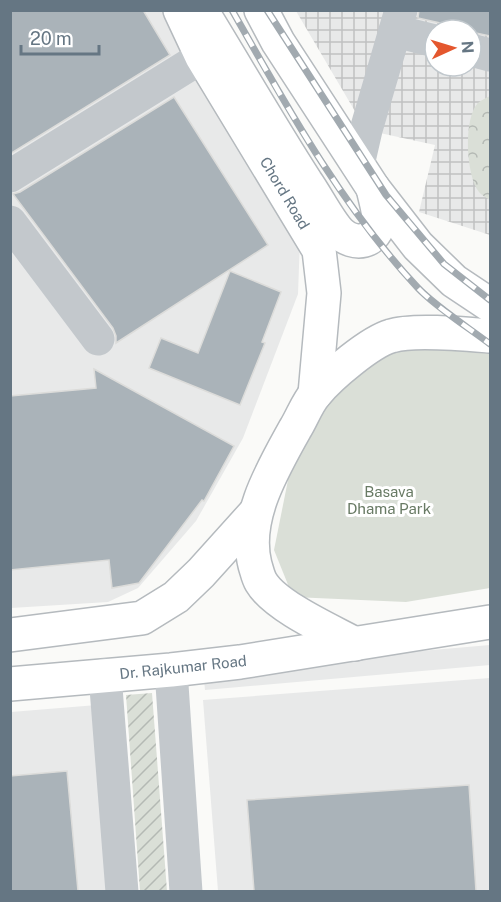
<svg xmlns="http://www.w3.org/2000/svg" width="501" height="902" font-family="'Public Sans',sans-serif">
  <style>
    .built { fill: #e8e9e9 }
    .industrial { fill: url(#industrial-grid); fill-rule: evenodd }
    .green { fill: #dadfd7 }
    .forest { fill: url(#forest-crowns) }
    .garden { fill: url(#garden-furrows) }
    .building { fill: #aab3b9; stroke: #dcdcda; stroke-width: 1.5 }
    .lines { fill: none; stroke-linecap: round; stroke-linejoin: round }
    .major-casing { stroke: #b5babe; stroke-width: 36 }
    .minor { stroke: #c3c8cc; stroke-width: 33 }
    .major { stroke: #fff; stroke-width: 33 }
    .rail-casing { stroke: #a2aab0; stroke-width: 7 }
    .rail { stroke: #fff; stroke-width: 4.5; stroke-dasharray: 14; stroke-linecap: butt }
    .labels { text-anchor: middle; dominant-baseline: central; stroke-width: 6; stroke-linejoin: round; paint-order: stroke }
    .street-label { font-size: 15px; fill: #657683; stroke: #fff }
    .park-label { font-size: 15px; fill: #687a64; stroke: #fff }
  </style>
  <defs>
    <pattern id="industrial-grid" width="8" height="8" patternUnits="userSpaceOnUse" patternTransform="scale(1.5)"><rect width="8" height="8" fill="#e8e9e9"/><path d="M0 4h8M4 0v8" fill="none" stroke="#c0c1c2"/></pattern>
    <pattern id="forest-crowns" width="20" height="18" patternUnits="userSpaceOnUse" patternTransform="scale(1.5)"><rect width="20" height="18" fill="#dadfd7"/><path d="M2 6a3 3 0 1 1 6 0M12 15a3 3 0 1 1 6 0" fill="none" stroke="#b4b9b4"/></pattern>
    <pattern id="garden-furrows" width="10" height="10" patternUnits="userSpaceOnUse" patternTransform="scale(1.5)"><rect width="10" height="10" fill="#dadfd7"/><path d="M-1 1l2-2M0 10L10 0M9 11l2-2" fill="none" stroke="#b4b9b4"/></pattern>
  </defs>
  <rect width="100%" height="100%" fill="#fafaf8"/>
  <!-- built -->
  <g class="built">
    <path d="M11,11h153l136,228 -2,55 -55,144 -47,83 -58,67 -30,14 -97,6z"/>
    <path d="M490,645v20l-285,25 -2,-20z"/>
    <path d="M490,678v213h-272l-15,-191z"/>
    <path d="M97,705l12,186 -98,1v-180z"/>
  </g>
  <!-- industrial -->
  <path class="industrial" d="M296,11h194v224l-71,-23 16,-67 -69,-15zM435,30h36v36h-36z"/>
  <!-- green -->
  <path class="green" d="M414,346l76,3v239l-84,14 -113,-5 -19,-47 16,-80 36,-67 57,-48z"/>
  <!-- forest -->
  <path class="forest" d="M490,96v104c-3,-2 -9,-5 -11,-8 -13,-16 -16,-74 -1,-89 3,-3 8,-5 12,-7z"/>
  <!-- garden -->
  <path class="garden" d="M152,693l15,198h-27l-14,-196z"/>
  <!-- building -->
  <g class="building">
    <path d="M10,10h133l27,45 -160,99z"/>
    <path d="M419,10h71v26l-19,-4v-2l-23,-2 -8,-5 -22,-5z"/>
    <path d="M174,97l94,148 -152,98v-7l-3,-8 -100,-134 7,-2z"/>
    <path d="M230,271l51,21 -19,50 3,1 -25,62 -91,-37 12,-30 37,15z"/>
    <path d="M94,369l140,77 -30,55 -2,-1 -63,83 -27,5 -3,-28 -99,10v-174l86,-8z"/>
    <path d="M67,771l11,120h-68v-115z"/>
    <path d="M469,785l7,106h-222l-7,-91z"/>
  </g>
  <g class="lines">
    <defs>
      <g id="major">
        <path d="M180,10l22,47 117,193 5,43 -9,101"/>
        <path d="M201,10c35,57 69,116 105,172 10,14 22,38 33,50 15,15 38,11 40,-12 0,-10 -4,-22 -6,-32"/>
        <path d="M261,10l17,32 95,146 45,58 36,35 36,24"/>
        <path d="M10,635l132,-17 34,-21 25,-24 55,-61"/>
        <path d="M355,644c-26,-14 -80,-38 -94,-62 -3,-5 -4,-11 -6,-17 -12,-47 18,-96 40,-136 7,-11 12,-26 21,-36 14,-17 54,-51 75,-57 21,-7 75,-2 99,0"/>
        <path d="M10,684l161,-14 69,-8 250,-40"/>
      </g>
    </defs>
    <!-- major casing -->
    <use href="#major" class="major-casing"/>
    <!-- minor -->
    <g class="minor">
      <path d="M395,31l40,10"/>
      <path d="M471,50l19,5"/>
      <path d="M358,165l8,-35 35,-120"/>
      <path d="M10,176l192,-119"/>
      <path d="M10,222l88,117"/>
      <path d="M171,670l15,222"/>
      <path d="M105,675l17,217"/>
    </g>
    <!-- major -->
    <use href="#major" class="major"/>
    <defs>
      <g id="rail">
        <path d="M232,10c55,97 110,197 186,278 18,19 51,40 72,56"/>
        <path d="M267,10l119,185 58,69 46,36"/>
      </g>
    </defs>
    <!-- rail casing -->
    <use href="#rail" class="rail-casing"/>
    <!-- rail -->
    <use href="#rail" class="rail"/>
  </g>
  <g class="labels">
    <!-- street labels -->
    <g class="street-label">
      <text transform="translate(285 193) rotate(59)">Chord Road</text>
      <text transform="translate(183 667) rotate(-6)">Dr. Rajkumar Road</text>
    </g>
    <!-- park labels -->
    <g class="park-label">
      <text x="389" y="491">Basava<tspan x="389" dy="17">Dhama Park</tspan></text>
    </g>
  </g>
  <!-- border -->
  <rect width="501" height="902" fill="none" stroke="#657683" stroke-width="24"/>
  <!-- north arrow -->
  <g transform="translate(453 48) rotate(86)"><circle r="28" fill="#ffffff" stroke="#c1c8cd" stroke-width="1.5"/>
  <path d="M0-4.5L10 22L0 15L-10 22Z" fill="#e4572e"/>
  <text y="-9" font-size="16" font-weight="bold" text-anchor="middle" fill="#657683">N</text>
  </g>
  <!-- scale -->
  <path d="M21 45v9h78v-9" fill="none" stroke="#657683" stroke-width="3"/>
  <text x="30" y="45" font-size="18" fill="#657683" stroke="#ffffff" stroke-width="4.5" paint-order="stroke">20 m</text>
</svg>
